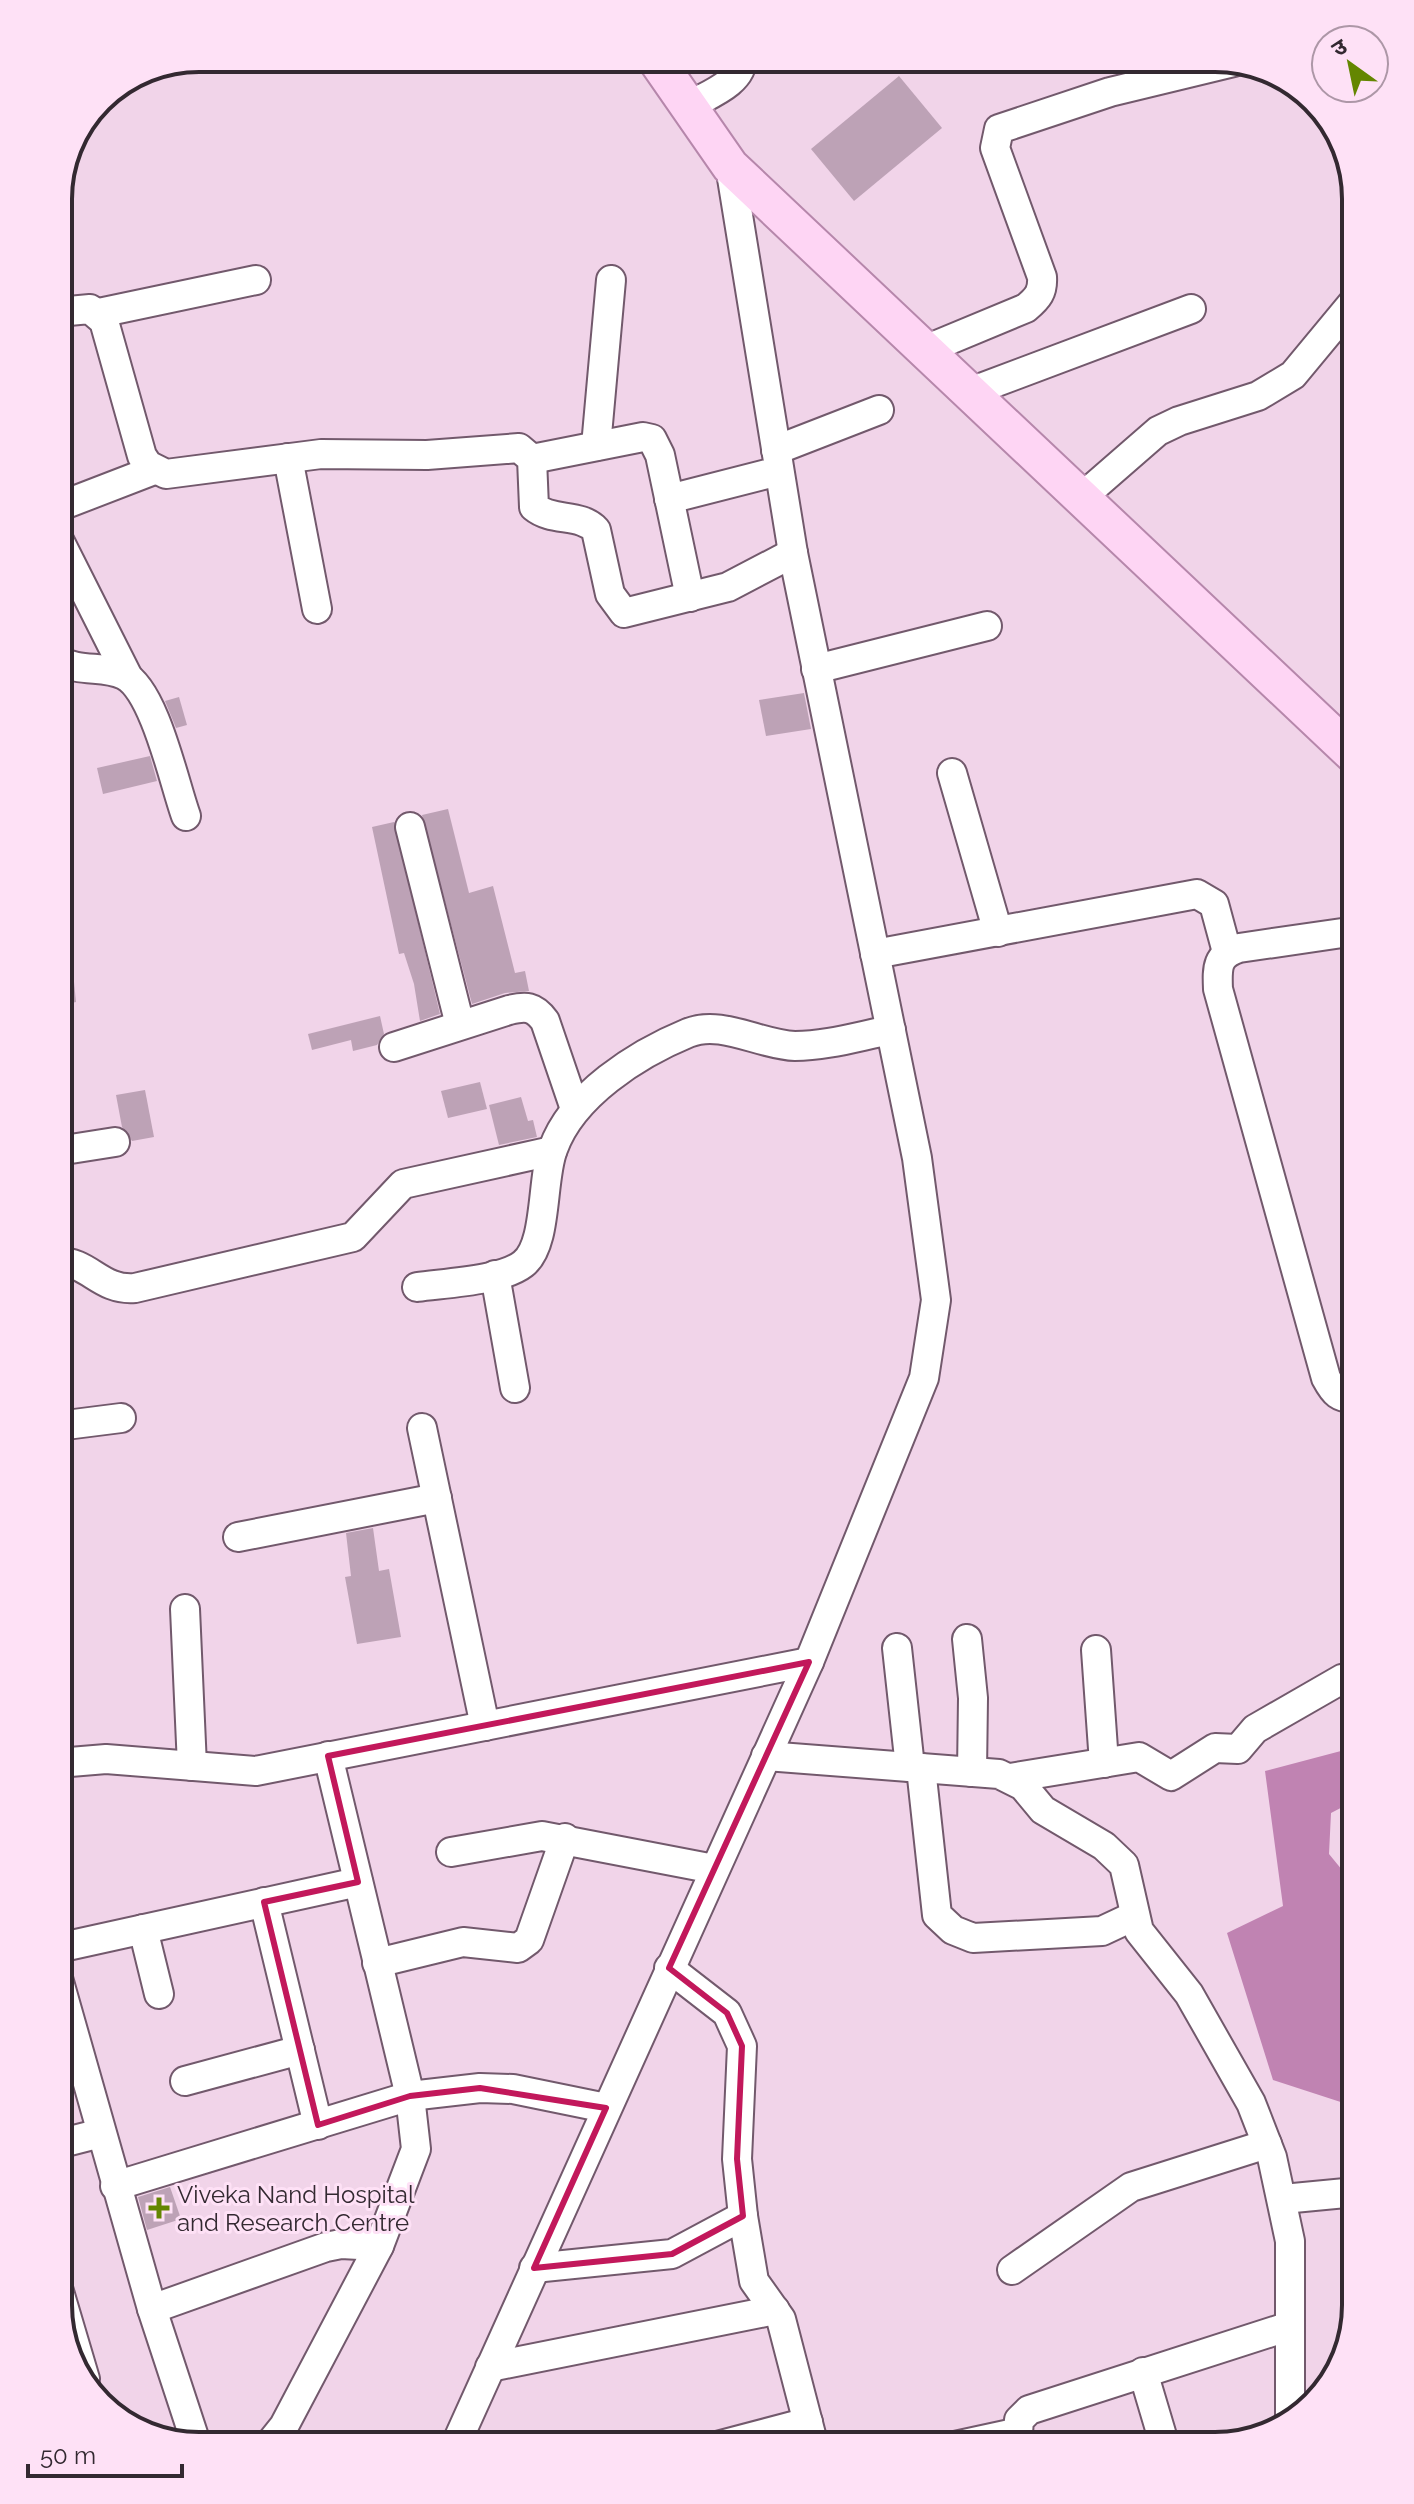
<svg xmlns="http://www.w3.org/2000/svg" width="1414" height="2504" font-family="Raleway,'Noto Sans Devanagari',sans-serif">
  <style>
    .water { fill: #c083b2 }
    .building { fill: #bda2b6 }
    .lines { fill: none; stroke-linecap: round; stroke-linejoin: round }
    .minor-casing { stroke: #72596c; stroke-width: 32 }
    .major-casing { stroke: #b687ab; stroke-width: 40 }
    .minor { stroke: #fff; stroke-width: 28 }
    .major { stroke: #fed5f4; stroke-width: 36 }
    .marked { fill: none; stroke: #c2185b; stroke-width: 6; stroke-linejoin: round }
    .poi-dot { fill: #648601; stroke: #fee1f6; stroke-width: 3 }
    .labels { text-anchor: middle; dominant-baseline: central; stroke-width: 6; stroke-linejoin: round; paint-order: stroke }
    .poi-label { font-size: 24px; fill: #332931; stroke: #fee1f6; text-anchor: start }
    .rim { fill: none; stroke: #332931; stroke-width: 4 }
  </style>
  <rect width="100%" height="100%" fill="#f1d4e9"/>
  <!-- water -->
  <path class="water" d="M1356,1747v53l-25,13 -2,41 27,33v220l-83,-27 -46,-147 56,-27 -18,-135z"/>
  <!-- building -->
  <g class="building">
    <path d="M899,76l43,52 -88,73 -43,-52z"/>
    <path d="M804,693l7,36 -45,7 -7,-36z"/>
    <path d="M179,697l8,28 -11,3 -11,-27z"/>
    <path d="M150,756l7,25 -54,13 -6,-26z"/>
    <path d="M448,809l21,84 24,-7 22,87 10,-2 4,20 -24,2 -33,11 -50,-189z"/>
    <path d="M394,822l46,192 -20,7 -6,-37 -10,-31 -5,1 -27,-127z"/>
    <path d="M74,982l2,20 -18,4v-22z"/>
    <path d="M380,1016l4,18 -7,11 -24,6 -2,-11 -39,10 -4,-16z"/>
    <path d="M480,1082l7,27 -39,9 -7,-27z"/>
    <path d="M145,1090l9,47 -22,4 -10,-14 -6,-32z"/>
    <path d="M521,1097l7,24 5,-1 4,17 -38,8 -10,-40z"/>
    <path d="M373,1528l6,43 10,-2 12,68 -44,7 -12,-67 6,-1 -5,-43z"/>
    <path d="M170,2187l11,32 -34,11 -9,-33z"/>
  </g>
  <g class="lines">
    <defs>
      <g id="minor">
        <path d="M689,106c18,-11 54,-23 53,-48"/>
        <path d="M58,312l32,-3 14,12 38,135 6,9 18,9 155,-20 106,1 92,-7 13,11 2,48c18,15 47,6 62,23l14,64 14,19 104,-26 65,-34"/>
        <path d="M99,313l157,-33"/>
        <path d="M925,350l101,-42c12,-10 17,-16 16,-31l-47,-129 4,-19 111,-37 124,-30"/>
        <path d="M970,392l221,-83"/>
        <path d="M596,446l15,-166"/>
        <path d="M776,450l103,-40"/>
        <path d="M288,458l29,151"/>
        <path d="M532,459l111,-22 9,2 8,16 30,142"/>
        <path d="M1081,498l77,-67 21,-10 79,-25 35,-21 63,-76"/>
        <path d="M669,499l110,-28"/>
        <path d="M58,507l96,-37"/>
        <path d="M58,538l70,139"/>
        <path d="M58,660c22,13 45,5 66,15 31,16 50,108 62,141"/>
        <path d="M816,669l171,-43"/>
        <path d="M952,773l46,159"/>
        <path d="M410,827l50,198"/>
        <path d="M875,954l322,-60 17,10 13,48"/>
        <path d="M394,1047l115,-37c17,-4 25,-4 36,11l30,88"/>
        <path d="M58,1151l57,-9"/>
        <path d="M58,1262c31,-1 42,29 77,26l218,-51 50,-53 149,-33"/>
        <path d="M495,1275l20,113"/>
        <path d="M417,1287c28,-4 84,-6 106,-23 25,-19 18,-85 30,-115 19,-54 84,-95 135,-116 33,-14 72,12 107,13 32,0 64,-10 96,-16"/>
        <path d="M1356,1398c-17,1 -22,-5 -30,-20l-108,-389c-1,-22 -1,-34 21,-41l117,-17"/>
        <path d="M58,1426l63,-8"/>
        <path d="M422,1428l63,298"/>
        <path d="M238,1537l199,-39"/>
        <path d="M185,1609l7,157"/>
        <path d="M967,1639l6,59 -1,74"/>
        <path d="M897,1648l13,119"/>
        <path d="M1096,1650l8,113"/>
        <path d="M766,1756l233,18 24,12 20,24 61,36 20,19 15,66 50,63 62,109 21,54 18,84v177"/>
        <path d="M58,1763l48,-4 150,12 553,-109"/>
        <path d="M921,1768l16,147 16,15 20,8 129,-7 32,-15"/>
        <path d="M1010,1778l129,-21 32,19 44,-28 23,1 17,-20 87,-50 14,-3"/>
        <path d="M451,1852l91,-16 172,33"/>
        <path d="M264,1902l54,223"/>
        <path d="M143,1929l16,65"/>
        <path d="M58,1948l300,-66"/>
        <path d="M377,1963l86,-21 55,6 11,-8 36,-102"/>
        <path d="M669,1968l58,45 15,33 -5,113 6,57"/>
        <path d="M58,1978l94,331 45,137"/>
        <path d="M185,2081l115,-31"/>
        <path d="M58,2144l43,-11"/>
        <path d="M115,2186l295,-90 70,-8 33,1 93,19"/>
        <path d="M1283,2199l73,-7"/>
        <path d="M534,2268l138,-14 71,-38 11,65 27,38 33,127"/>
        <path d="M1012,2270l119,-83 136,-43"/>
        <path d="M58,2288l27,91"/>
        <path d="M152,2309l174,-62 15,-3 38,2 37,-97 -6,-53 -82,-340"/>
        <path d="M490,2367l285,-57"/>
        <path d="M1143,2372l22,74"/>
        <path d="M268,2446l16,-20 95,-180"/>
        <path d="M455,2446l354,-784 115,-284 12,-78 -19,-142 -124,-605 -63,-387"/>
        <path d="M717,2446l91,-24"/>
        <path d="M955,2446l60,-13"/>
        <path d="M1017,2446l2,-26 10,-10 261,-84"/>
      </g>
      <path id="major" d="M655,58l75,108 626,591"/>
    </defs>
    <!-- minor casing -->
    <use href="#minor" class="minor-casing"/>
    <!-- major casing -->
    <use href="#major" class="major-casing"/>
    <!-- minor -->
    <use href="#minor" class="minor"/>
    <!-- major -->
    <use href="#major" class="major"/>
  </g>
  <!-- marked area -->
  <path class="marked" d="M809,1662l-140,306 58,45 15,33 -5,113 6,57 -71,38 -138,14 72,-160 -126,-20 -70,8 -92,29 -54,-223 94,-20 -30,-126z"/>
  <!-- markers -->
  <path class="poi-dot" d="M155 2196h8v8h8v8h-8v8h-8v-8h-8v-8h8z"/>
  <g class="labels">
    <!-- poi labels -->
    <g class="poi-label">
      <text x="177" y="2194">Viveka Nand Hospital<tspan x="177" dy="28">and Research Centre</tspan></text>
    </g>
  </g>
  <!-- crop -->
  <path d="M0 0H1414V2504H0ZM199 72H1215A127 127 0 0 1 1342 199V2305A127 127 0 0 1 1215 2432H199A127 127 0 0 1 72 2305V199A127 127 0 0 1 199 72Z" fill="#fee1f6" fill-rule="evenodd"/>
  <path class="rim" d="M199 72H1215A127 127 0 0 1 1342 199V2305A127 127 0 0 1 1215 2432H199A127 127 0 0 1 72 2305V199A127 127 0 0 1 199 72Z"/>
  <!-- north arrow -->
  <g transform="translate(1350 64) rotate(327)"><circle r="38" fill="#fee1f6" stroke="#ad97a7" stroke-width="2"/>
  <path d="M0-6L14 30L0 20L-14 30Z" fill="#648601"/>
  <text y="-12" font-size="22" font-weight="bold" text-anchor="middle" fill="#332931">उ</text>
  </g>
  <!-- scale -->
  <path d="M28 2464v12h154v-12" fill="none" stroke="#332931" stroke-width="4"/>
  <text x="40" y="2464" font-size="24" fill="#332931" stroke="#fee1f6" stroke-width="6" paint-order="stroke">50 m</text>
</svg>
